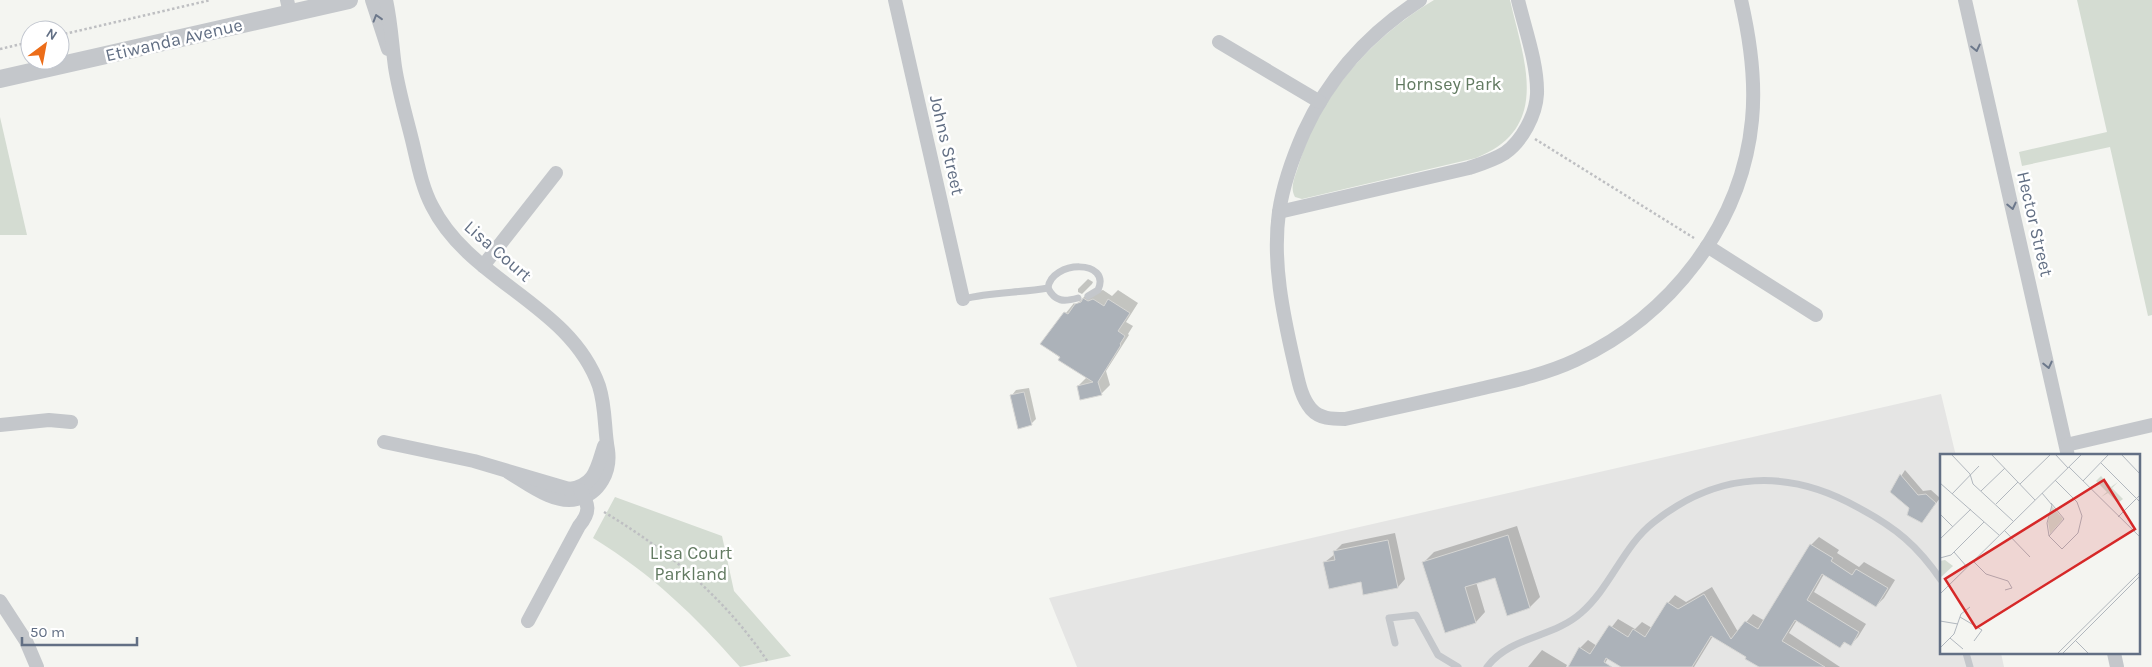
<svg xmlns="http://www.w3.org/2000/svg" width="2152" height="667" font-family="Karla,sans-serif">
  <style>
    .built { fill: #e5e5e4 }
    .green { fill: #d4dcd2 }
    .shadow { fill: #0003 }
    .building { fill: #acb2b9; stroke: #d6d6d4 }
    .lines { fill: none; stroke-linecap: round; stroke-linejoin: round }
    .path { stroke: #bebfc2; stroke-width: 2.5; stroke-dasharray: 2.5 2.5; stroke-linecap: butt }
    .service { stroke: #c4c7cb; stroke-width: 7 }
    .minor { stroke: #c4c7cb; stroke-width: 14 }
    .tertiary { stroke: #c4c7cb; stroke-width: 18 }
    .oneway { stroke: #6c788b }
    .labels { text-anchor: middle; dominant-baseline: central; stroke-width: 5; stroke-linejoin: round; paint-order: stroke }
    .street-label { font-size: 18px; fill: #626f84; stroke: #fff }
    .park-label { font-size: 18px; fill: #627a61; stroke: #fff }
    .inset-road { fill: none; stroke: #b1b7be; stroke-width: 1 }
    .view { fill: #d62828; fill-opacity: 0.15; stroke: #d62828; stroke-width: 2.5 }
    .inset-edge { fill: none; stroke: #626f84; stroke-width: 2.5 }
  </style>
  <rect width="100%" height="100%" fill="#f4f5f1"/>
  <!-- built -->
  <path class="built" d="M1941,394l15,62h-15v197h60l3,14h-927l-28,-69z"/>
  <!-- green -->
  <g class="green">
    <path d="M1434,0h76c14,61 42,128 -34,158l-174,41 -7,-2c-6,-10 1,-22 4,-33 21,-70 72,-126 135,-164z"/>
    <path d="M2077,0h75v315l-4,1 -38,-169 -88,19 -3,-14 88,-20z"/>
    <path d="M0,117l27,118h-27z"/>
    <path d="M615,497l107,39 12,55 57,65 -51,11c-46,-52 -87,-92 -147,-129z"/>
  </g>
  <!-- shadow -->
  <g class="shadow">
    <path d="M1088,279l5,3 -1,2 -10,10 -4,-2v-3z"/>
    <path d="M1103,290l9,6 6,-6 20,13 -12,19 7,4 -5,8 1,1 -23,36 4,14 -9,9 -23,-8 9,-9 -46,-33 33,-41 2,2 10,-10z"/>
    <path d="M1029,388l7,31 -5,5 -19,-29 4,-5z"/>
    <path d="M1905,470l18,21 8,-1 9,8 -18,24 -12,-14 -19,-16z"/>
    <path d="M1517,526l23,71 -10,10 -22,7 -13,-38 -19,6 9,30 -9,10 -52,-60 10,-10z"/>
    <path d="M1395,533l10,46 -7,8 -36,-6 -37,-19 10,-8v-3l7,-7z"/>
    <path d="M1819,537l20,13 -2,3 22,14 5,-5 31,18 -11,18 -8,8 -52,-32 -10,18 52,32 -8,13 -8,8 -5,-3 -5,5 -43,-27 -8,13 51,34h-78l-49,-31 -19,31h-72l-14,-9 -5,9h-20l-3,-19 8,-8 9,6 21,-27 17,10 7,-7 10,6 16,-25 7,-8 11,7 26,-15 26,45 15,-18 12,7 46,-76z"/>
    <path d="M1542,650l25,15 -1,2h-38z"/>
  </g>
  <!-- building -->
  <g class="building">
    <path d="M1083,298l5,3 5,-2 11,7 4,-7 22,14 -12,18 7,5 -5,8 1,1 -23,37 4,13 -22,5 -3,-14 16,-4 -35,-22 2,-3 -20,-13 24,-32 4,2 7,-10 6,-2z"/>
    <path d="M1024,392l8,33 -14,4 -8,-34z"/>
    <path d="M1900,474l18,21 8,-1 10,9 -14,20 -15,-8 2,-7 -19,-16z"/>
    <path d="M1508,535l22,73 -23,8 -12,-38 -30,9 11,36 -31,10 -23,-71z"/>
    <path d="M1388,540l10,48 -35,7 -2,-13 -32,7 -6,-27 12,-2 -2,-9z"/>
    <path d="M1810,544l23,14 -2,3 21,14 4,-6 32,19 -12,19 -54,-33 -15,26 52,32 -8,14 -7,-4 -4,6 -45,-28 -13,21 43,26h-66l-14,-8 1,-2 -35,-21 -19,31h-71l-15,-9 -2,4 8,5h-44l11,-20 11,7 19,-29 19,12 5,-8 12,8 22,-35 11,7 26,-15 27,45 14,-18 13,8z"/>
  </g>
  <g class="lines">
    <!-- path -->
    <g class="path">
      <path d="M60,35l151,-35"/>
      <path d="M0,49l30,-7"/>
      <path d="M1535,139l159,99"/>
      <path d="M604,512c65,39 121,86 164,150"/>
    </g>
    <!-- service -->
    <g class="service">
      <path d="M1048,288c7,14 16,14 30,10"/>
      <path d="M963,299c28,-7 56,-6 85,-11 3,-28 64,-29 50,2l-10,6"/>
      <path d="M1395,643l-6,-25 27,-3 22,40 20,12"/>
      <path d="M1966,653l4,14"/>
      <path d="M1487,667c23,-31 66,-29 94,-54 30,-26 42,-67 73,-91 64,-51 135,-54 205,-14 37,20 58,37 82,72"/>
    </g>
    <!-- minor -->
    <g class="minor">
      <path d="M287,0l3,13"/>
      <path d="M372,0l16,49"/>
      <path d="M386,0c5,22 6,45 9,67 4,26 12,52 18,77 5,21 9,43 19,62 38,76 138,98 167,180 7,22 5,42 9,64 3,21 -8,44 -31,49 -23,6 -50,-16 -69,-27"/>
      <path d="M895,0l68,299"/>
      <path d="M1420,0c-51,33 -91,77 -116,132 -11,25 -21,53 -25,80 -7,50 4,102 15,150 4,16 6,34 17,47 9,10 21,10 34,10 44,-10 87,-19 130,-29 34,-8 69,-15 101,-30 94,-44 166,-135 176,-240 4,-40 -2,-81 -11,-120"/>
      <path d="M1965,0l103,456"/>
      <path d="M1219,42l101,60"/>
      <path d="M1279,212l190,-44c12,-4 25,-8 36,-15 17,-12 31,-38 32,-59 1,-29 -12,-65 -19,-94"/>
      <path d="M1707,246l109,69"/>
      <path d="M483,266l73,-93"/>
      <path d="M0,425l49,-5 22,2"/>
      <path d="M384,442l90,19 95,28c26,-3 28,-21 35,-43"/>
      <path d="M2066,445l86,-20"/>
      <path d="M0,601l26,40 11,26"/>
      <path d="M528,621l51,-95c12,-14 10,-22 1,-36"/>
      <path d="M2114,653l3,14"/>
    </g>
    <!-- tertiary -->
    <path class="tertiary" d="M0,79l349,-79"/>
  </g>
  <!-- one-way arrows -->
  <defs><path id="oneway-chevron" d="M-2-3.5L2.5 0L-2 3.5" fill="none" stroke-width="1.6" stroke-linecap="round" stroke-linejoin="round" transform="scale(1.25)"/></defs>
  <g class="oneway">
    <use href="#oneway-chevron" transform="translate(377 18) rotate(-107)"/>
    <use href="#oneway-chevron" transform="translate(1976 48) rotate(77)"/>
    <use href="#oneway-chevron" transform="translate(2012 206) rotate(77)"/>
    <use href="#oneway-chevron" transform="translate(2048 365) rotate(77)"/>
  </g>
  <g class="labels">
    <!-- street labels -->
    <g class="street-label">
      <text transform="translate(174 40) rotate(-13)">Etiwanda Avenue</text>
      <text transform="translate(947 145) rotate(77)">Johns Street</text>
      <text transform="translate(2035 224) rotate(77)">Hector Street</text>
      <text transform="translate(498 251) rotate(41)">Lisa Court</text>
    </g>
    <!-- park labels -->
    <g class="park-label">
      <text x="1448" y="84">Hornsey Park</text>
      <text x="691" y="553">Lisa Court<tspan x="691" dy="21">Parkland</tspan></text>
    </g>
  </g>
  <!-- overview -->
  <g transform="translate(1940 454)">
    <rect width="200" height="200" fill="#f4f5f1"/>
    <path d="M161,22l10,11 7,-5 -6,6 11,11 -5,4 -10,-10 -7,4 6,-5 -11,-11zM112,52l11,13 -13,15 -2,-12zM5,106l8,6 -13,12v-17z" fill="#d4dcd2"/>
    <path class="inset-road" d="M11,0l19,20 3,10 40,37M51,0l44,46M115,0l13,14M181,0l19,20M161,9l39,39M129,13l71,70M143,27l26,-27M0,29l59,52M80,30l31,-30M41,37l24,-23M102,39l10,12 -5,18 2,13 13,13 16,-16 4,-17 -5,-14 -22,-22M12,40l27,-28M56,50l22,-22M0,60l13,13M178,63l22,-22M64,76l26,27M109,82l15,-17 -13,-16M0,85l31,-30M14,98l13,15M0,104l11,-3 33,-33M33,107l13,13 22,7 4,7 -7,2M0,140l142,-140M20,163l22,13 -8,11M0,167l18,3M10,184l13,11M136,187l13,13M0,194l14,-14 7,-20 9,-7M117,200l83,-82M122,200l78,-78"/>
    <path class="view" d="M164,26l31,49 -159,99 -31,-49z"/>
    <rect width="200" height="200" class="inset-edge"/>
  </g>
  <!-- north arrow -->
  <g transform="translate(45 45) rotate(32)"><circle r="24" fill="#ffffff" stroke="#c0c5ce"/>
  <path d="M0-4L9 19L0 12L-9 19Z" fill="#ec6d19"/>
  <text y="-8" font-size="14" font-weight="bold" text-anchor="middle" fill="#626f84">N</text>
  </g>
  <!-- scale -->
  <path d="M22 637v8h115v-8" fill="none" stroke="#626f84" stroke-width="2.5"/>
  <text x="30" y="637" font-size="15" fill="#626f84" stroke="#ffffff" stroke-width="4" paint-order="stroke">50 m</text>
</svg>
